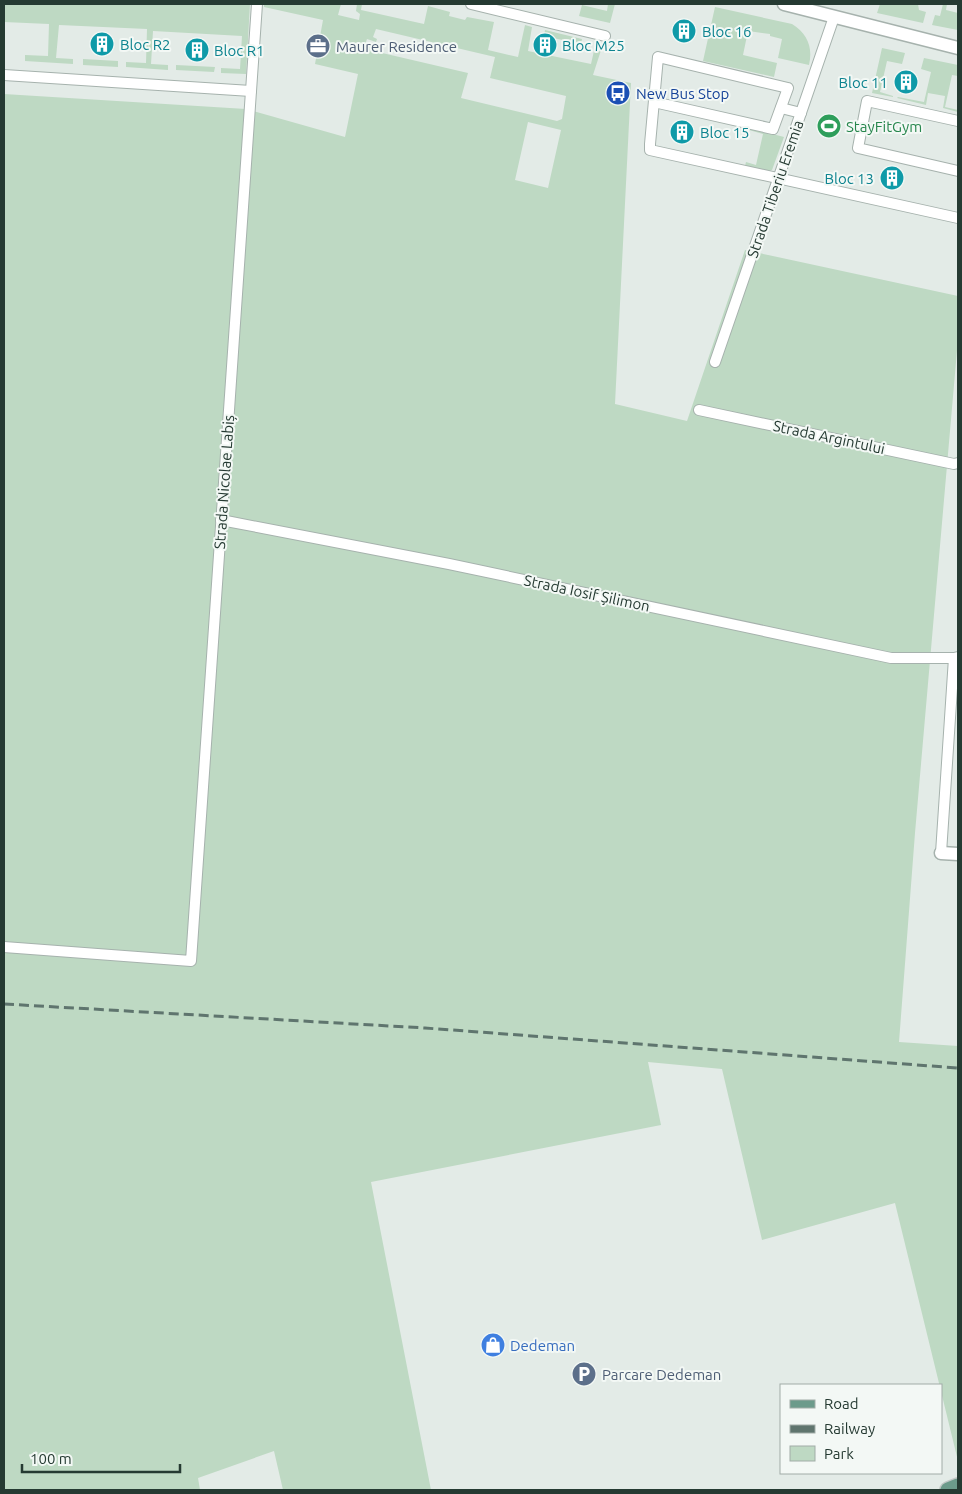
<svg xmlns="http://www.w3.org/2000/svg" width="962" height="1494" font-family="Ubuntu,sans-serif">
  <style>
    .green { fill: #bed9c3; fill-rule: evenodd }
    .lines { fill: none; stroke-linecap: round; stroke-linejoin: round }
    .minor-casing { stroke: #a6b2ad; stroke-width: 12 }
    .tertiary-casing { stroke: #a6b2ad; stroke-width: 15 }
    .primary-casing { stroke: #c2c8c6; stroke-width: 18 }
    .minor { stroke: #fff; stroke-width: 10 }
    .tertiary { stroke: #fff; stroke-width: 12 }
    .primary { stroke: #6c9b8b; stroke-width: 15 }
    .rail { stroke: #5f756e; stroke-width: 3; stroke-dasharray: 10 5; stroke-linecap: butt }
    .labels { text-anchor: middle; dominant-baseline: central; stroke-width: 4; stroke-linejoin: round; paint-order: stroke }
    .culture-label { font-size: 15px; fill: #0d838f; stroke: #f3f8f5; text-anchor: start }
    .service-label { font-size: 15px; fill: #4e5e75; stroke: #f3f8f5; text-anchor: start }
    .transit-label { font-size: 15px; fill: #164399; stroke: #f3f8f5; text-anchor: start }
    .leisure-label { font-size: 15px; fill: #27864d; stroke: #f3f8f5; text-anchor: start }
    .street-label { font-size: 15px; fill: #253a32; stroke: #f3f8f5 }
    .shop-label { font-size: 15px; fill: #366cbe; stroke: #f3f8f5; text-anchor: start }
  </style>
  <rect width="100%" height="100%" fill="#e3ebe7"/>
  <!-- green -->
  <g class="green">
    <path d="M4,4h246l-4,70 -25,-1v-5l19,1 2,-33 -89,-5 -2,33 17,1v5l-42,-3v-5l20,1 1,-34 -88,-4 -3,33 17,1v5l-48,-3v-6l23,1 1,-32 -45,-2z"/>
    <path d="M264,4h77l-3,11 21,5 1,-6 -4,-3 1,-7h5l-1,6 63,14 4,-18 22,6 -1,4 16,4 2,-3 27,5 -6,28 30,7 7,-32 7,2 -4,24 63,13 5,-22 7,2 -10,31 38,8 -16,321 72,17 58,-171 213,46v43l-43,494 -16,209 59,4v415l-63,-258 -133,37 -40,-171 -74,-7 13,63 -290,57 60,308h-148l-9,-39 -76,27 2,12h-196v-1396l242,15 99,28 13,-63 -43,-10 8,-44 -59,-13zM376,29l119,28 -5,21 76,18 -4,23 -5,2 -96,-23 7,-25 -90,-21 1,-3 -14,-4 2,-6 9,3 1,-3 -4,-2zM528,122l33,8 -13,58 -33,-8z"/>
    <path d="M608,4h7l-5,19 -31,-7 3,-11 25,6z"/>
    <path d="M880,4h38l1,6 7,2 -3,11 -46,-10z"/>
    <path d="M943,4h4l-1,6 12,3v17l-26,-5 3,-10 5,1z"/>
    <path d="M715,7l77,17c16,10 21,24 17,41l-31,-7 4,-19 -12,-3v-2l-22,-3 -5,24 34,8 -3,14 -71,-16z"/>
    <path d="M545,30l37,9 -1,5 -37,-8z"/>
    <path d="M882,48l23,5 -3,11 -15,-3 -7,31 13,4v1l-21,-4z"/>
    <path d="M924,58l34,7v11l-6,-1 -7,32 13,3v2l-15,-4 2,-12 -17,-3 -2,12 -29,-7 1,-1 26,5 7,-30 -10,-3z"/>
    <path d="M83,59l35,2v6l-35,-2z"/>
    <path d="M176,65l39,2 -1,5 -38,-2z"/>
    <path d="M749,128l35,9 -12,33 -3,1 -24,-5 1,-4 10,3 7,-31 -14,-4z"/>
  </g>
  <g class="lines">
    <defs>
      <g id="minor">
        <path d="M471,4l134,32"/>
        <path d="M4,75l247,16"/>
        <path d="M654,102l119,27 15,-41 -130,-31 -8,87v6l308,68"/>
        <path d="M781,108l20,5"/>
        <path d="M958,121l-91,-20 -9,47 100,23"/>
        <path d="M715,362l119,-345"/>
        <path d="M699,410l255,54 4,-1"/>
        <path d="M221,520l228,44 442,94h63"/>
        <path d="M941,853l13,-195 4,-1"/>
        <path d="M4,947l187,14 66,-957"/>
      </g>
      <g id="tertiary">
        <path d="M784,4l174,44"/>
        <path d="M941,853l17,1"/>
      </g>
      <path id="primary" d="M948,1490l10,-4"/>
    </defs>
    <!-- minor casing -->
    <use href="#minor" class="minor-casing"/>
    <!-- tertiary casing -->
    <use href="#tertiary" class="tertiary-casing"/>
    <!-- primary casing -->
    <use href="#primary" class="primary-casing"/>
    <!-- minor -->
    <use href="#minor" class="minor"/>
    <!-- tertiary -->
    <use href="#tertiary" class="tertiary"/>
    <!-- primary -->
    <use href="#primary" class="primary"/>
    <!-- rail -->
    <path class="rail" d="M4,1004l421,24 533,40"/>
  </g>
  <!-- icons -->
  <defs>
    <symbol id="building-disc" viewBox="-11 -11 22 22"><circle r="9.5" fill="#0f9aa8" stroke="#f3f8f5"/><path d="M-4-6H4V6H1V3H-1V6H-4ZM-2.5-4.3h1.7v1.8h-1.7ZM.8-4.3h1.7v1.8H.8ZM-2.5-1h1.7V.8h-1.7ZM.8-1h1.7V.8H.8Z" fill="#fff"/></symbol>
    <symbol id="office-disc" viewBox="-11 -11 22 22"><circle r="9.5" fill="#5c6f8a" stroke="#f3f8f5"/><path d="M-6-3h4V-5.5h4V-3h4V5H-6ZM-1-4.5V-3h2v-1.5ZM-6 0V1H6V0Z" fill="#fff"/></symbol>
    <symbol id="bus-disc" viewBox="-11 -11 22 22"><circle r="9.5" fill="#1a4fb4" stroke="#f3f8f5"/><path d="M-5-6H5V4H4V6H2V4H-2V6H-4V4H-5ZM-3.5-4V0h7V-4ZM-3.5 1.2v1.5H-2V1.2ZM2 1.2v1.5H3.5V1.2Z" fill="#fff"/></symbol>
    <symbol id="stadium-disc" viewBox="-11 -11 22 22"><circle r="9.5" fill="#2e9e5b" stroke="#f3f8f5"/><path d="M0-5a6.5 5 0 1 0 0 10a6.5 5 0 1 0 0-10ZM-3.5-1.8h7v3.6h-7Z" fill="#fff"/></symbol>
    <symbol id="shop-disc" viewBox="-11 -11 22 22"><circle r="9.5" fill="#3f7fe0" stroke="#f3f8f5"/><path d="M-5-2.5h2.3a2.7 3.5 0 0 1 5.4 0H5L5.5 6h-11ZM-1.5-2.5h3a1.5 2.3 0 0 0-3 0Z" fill="#fff"/></symbol>
    <symbol id="parking-disc" viewBox="-11 -11 22 22"><circle r="9.5" fill="#5c6f8a" stroke="#f3f8f5"/><path d="M-3.5-5.5H1a3.5 3.5 0 0 1 0 7H-1V5.5H-3.5ZM-1-3.4V-.6H.8a1.4 1.4 0 0 0 0-2.8Z" fill="#fff"/></symbol>
  </defs>
  <g fill-rule="evenodd">
    <use href="#building-disc" x="670" y="17" width="28" height="28"/>
    <use href="#building-disc" x="88" y="30" width="28" height="28"/>
    <use href="#building-disc" x="531" y="31" width="28" height="28"/>
    <use href="#office-disc" x="304" y="32" width="28" height="28"/>
    <use href="#building-disc" x="183" y="36" width="28" height="28"/>
    <use href="#building-disc" x="892" y="68" width="28" height="28"/>
    <use href="#bus-disc" x="604" y="79" width="28" height="28"/>
    <use href="#stadium-disc" x="815" y="112" width="28" height="28"/>
    <use href="#building-disc" x="668" y="118" width="28" height="28"/>
    <use href="#building-disc" x="878" y="164" width="28" height="28"/>
    <use href="#shop-disc" x="479" y="1331" width="28" height="28"/>
    <use href="#parking-disc" x="570" y="1360" width="28" height="28"/>
  </g>
  <g class="labels">
    <!-- culture labels -->
    <g class="culture-label">
      <text x="702" y="31">Bloc 16</text>
      <text x="120" y="44">Bloc R2</text>
      <text x="562" y="45">Bloc M25</text>
      <text x="214" y="50">Bloc R1</text>
      <text x="888" y="82" text-anchor="end">Bloc 11</text>
      <text x="700" y="132">Bloc 15</text>
      <text x="874" y="178" text-anchor="end">Bloc 13</text>
    </g>
    <!-- service labels -->
    <g class="service-label">
      <text x="336" y="46">Maurer Residence</text>
      <text x="602" y="1374">Parcare Dedeman</text>
    </g>
    <!-- transit labels -->
    <g class="transit-label">
      <text x="636" y="93">New Bus Stop</text>
    </g>
    <!-- leisure labels -->
    <g class="leisure-label">
      <text x="846" y="126">StayFitGym</text>
    </g>
    <!-- street labels -->
    <g class="street-label">
      <text transform="translate(775 189) rotate(-71)">Strada Tiberiu Eremia</text>
      <text transform="translate(829 437) rotate(12)">Strada Argintului</text>
      <text transform="translate(224 482) rotate(-86)">Strada Nicolae Labiș</text>
      <text transform="translate(587 593) rotate(12)">Strada Iosif Șilimon</text>
    </g>
    <!-- shop labels -->
    <g class="shop-label">
      <text x="510" y="1345">Dedeman</text>
    </g>
  </g>
  <!-- border -->
  <rect width="962" height="1494" fill="none" stroke="#253a32" stroke-width="10"/>
  <!-- legend -->
  <rect x="780" y="1384" width="162" height="90" fill="#f3f8f5" stroke="#a1aca7"/>
  <rect x="790" y="1400" width="25" height="8" fill="#6c9b8b" stroke="#a1aca7"/>
  <text x="824" y="1409" font-size="15" fill="#253a32">Road</text>
  <rect x="790" y="1425" width="25" height="8" fill="#5f756e" stroke="#a1aca7"/>
  <text x="824" y="1434" font-size="15" fill="#253a32">Railway</text>
  <rect x="790" y="1446" width="25" height="15" fill="#bed9c3" stroke="#a1aca7"/>
  <text x="824" y="1459" font-size="15" fill="#253a32">Park</text>
  <!-- scale -->
  <path d="M22 1464v8h158v-8" fill="none" stroke="#253a32" stroke-width="2.5"/>
  <text x="30" y="1464" font-size="15" fill="#253a32" stroke="#f3f8f5" stroke-width="4" paint-order="stroke">100 m</text>
</svg>
